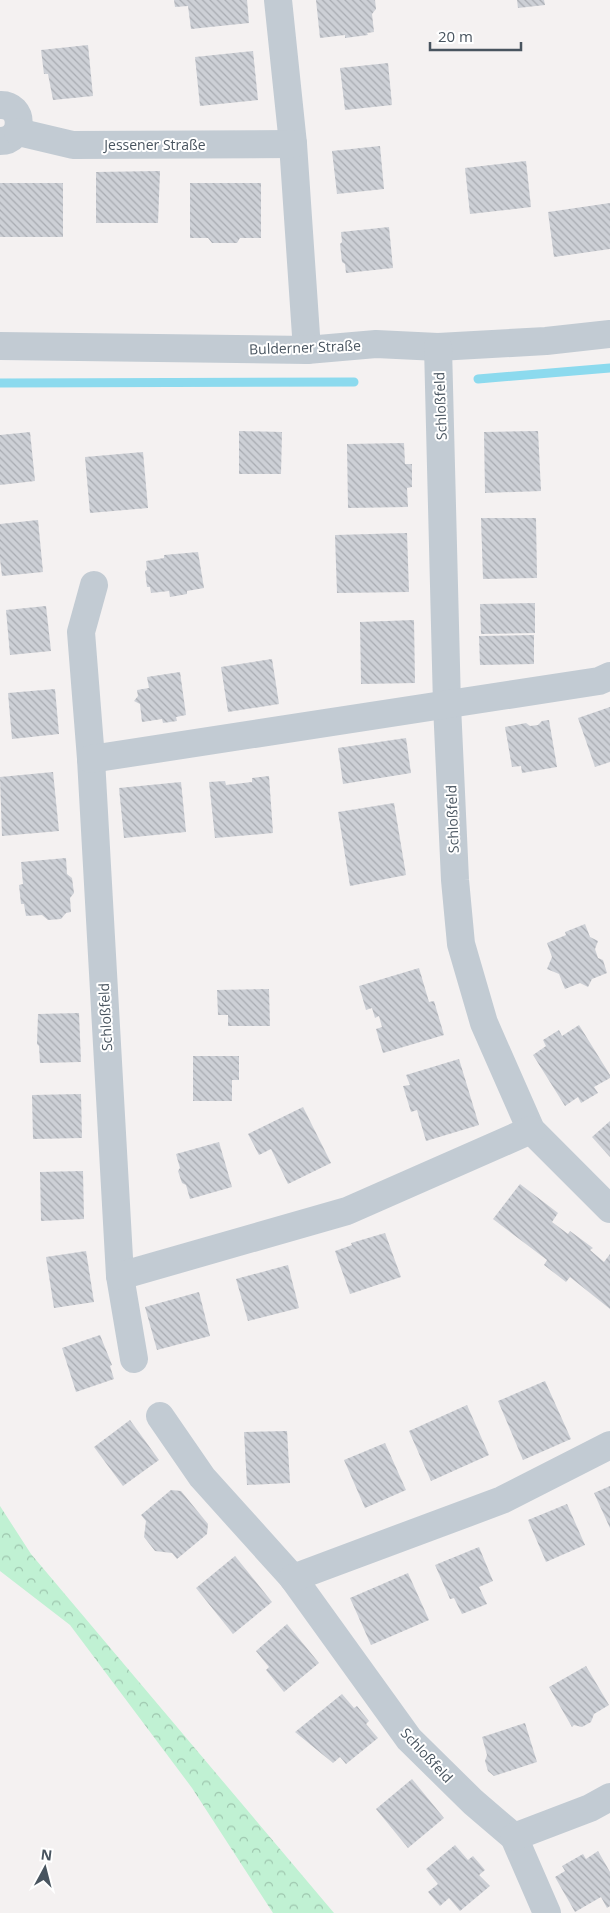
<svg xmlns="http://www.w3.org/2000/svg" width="610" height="1913" font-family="'Open Sans',sans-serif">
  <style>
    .forest { fill: url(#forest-crowns) }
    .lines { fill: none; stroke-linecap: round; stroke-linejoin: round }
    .stream { stroke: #8cdaee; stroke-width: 9 }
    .building { fill: url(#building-back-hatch) }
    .minor { stroke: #c2cbd3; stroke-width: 28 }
    .labels { text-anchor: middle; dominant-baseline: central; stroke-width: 4; stroke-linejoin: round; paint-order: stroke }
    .street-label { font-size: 14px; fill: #48545f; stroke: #fff }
  </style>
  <defs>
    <pattern id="forest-crowns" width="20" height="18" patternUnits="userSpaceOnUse" patternTransform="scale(1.25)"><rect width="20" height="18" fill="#c0f1d3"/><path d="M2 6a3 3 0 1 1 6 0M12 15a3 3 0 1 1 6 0" fill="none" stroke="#9ec6ae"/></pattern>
    <pattern id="building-back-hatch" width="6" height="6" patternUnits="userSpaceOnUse" patternTransform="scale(1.25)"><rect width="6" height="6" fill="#cdd0d6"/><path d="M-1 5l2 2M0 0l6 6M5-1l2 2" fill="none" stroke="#a8abb1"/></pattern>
  </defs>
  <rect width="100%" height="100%" fill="#f4f1f1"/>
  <!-- forest -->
  <path class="forest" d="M0,1506l31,48 303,359h-61l-81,-125 -122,-163 -70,-54z"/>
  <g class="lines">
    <!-- stream -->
    <g class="stream">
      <path d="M478,379l132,-11"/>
      <path d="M0,383l354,-1"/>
    </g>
  </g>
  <!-- building -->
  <g class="building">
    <path d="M174,0h73l2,23 -58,6 -3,-23 -13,1z"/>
    <path d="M316,0h59l1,9 -4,5 2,18 -7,1 1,2 -23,3v-3l-25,3z"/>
    <path d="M517,0h27l1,5 -27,3z"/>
    <path d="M88,45l5,51 -40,4 -5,-26h-4l-3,-24z"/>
    <path d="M253,51l5,49 -58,6 -5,-49z"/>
    <path d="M388,63l4,42 -47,5 -5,-42z"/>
    <path d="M380,146l4,43 -47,5 -5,-43z"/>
    <path d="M526,161l5,46 -61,7 -5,-46z"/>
    <path d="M160,171l-2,52h-62v-51z"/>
    <rect x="0" y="183" width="63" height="54"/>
    <path d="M190,183h71v55h-21l-3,5h-25l-4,-5h-18z"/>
    <path d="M610,203v46l-56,8 -6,-45z"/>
    <path d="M389,227l4,41 -47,5 -1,-9 -3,-2 -2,-18 2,-2 -1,-10z"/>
    <path d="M239,431l43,1 -1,42h-42z"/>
    <path d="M538,431l3,60 -56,2 -1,-61z"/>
    <path d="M30,432l5,49 -35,4v-50z"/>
    <path d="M404,443l1,21h7v23l-5,1 1,19 -60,1 -1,-64z"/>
    <path d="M143,452l5,56 -58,5 -5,-56z"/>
    <path d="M481,518h55l1,60 -54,1z"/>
    <path d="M38,520l5,52 -41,4 -2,-17v-35z"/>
    <path d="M407,533l2,59 -72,1 -2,-58z"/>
    <path d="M198,552l6,36 -17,3v3l-17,3 -1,-6 -18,2 -1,-6h-3l-2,-16 2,-1 -1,-9 18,-3v-3z"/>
    <path d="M535,603v30l-54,1 -1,-30z"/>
    <path d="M46,606l5,45 -41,4 -4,-45z"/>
    <path d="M414,620l1,63 -54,1 -1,-62z"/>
    <path d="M534,635v29l-54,1 -1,-29z"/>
    <path d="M272,659l7,45 -51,8 -7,-45z"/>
    <path d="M180,672l6,43 -10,2 1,4 -14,2 -1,-4 -20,3 -2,-18 -6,-3 4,-5 -1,-6 12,-2 -2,-11z"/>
    <path d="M55,689l4,45 -47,5 -4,-46z"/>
    <path d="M610,707v55l-15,5 -17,-49z"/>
    <path d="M549,720l8,47 -35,6 -1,-7 -9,1 -7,-40 21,-4 4,3 8,-1 4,-4z"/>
    <path d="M406,738l5,35 -68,11 -5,-36z"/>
    <path d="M53,772l6,59 -57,5 -2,-59z"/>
    <path d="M269,776l4,57 -58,5 -6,-56 16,-1 1,4 26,-3v-4z"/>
    <path d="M181,782l5,50 -62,6 -5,-50z"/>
    <path d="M394,803l12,72 -56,11 -12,-74z"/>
    <path d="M66,858l1,16 5,4 2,15 -4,5 1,14 -5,1 -5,6 -13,1 -6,-5 -16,1 -2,-12h-3l-2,-19 4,-1 -2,-22z"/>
    <path d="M585,924l5,13 8,4 -3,8 3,9 5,2 4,13 -15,6 -4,8 -8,-4 -15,6 -6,-15 -12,-5 5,-12 -5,-14 19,-8 -1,-3z"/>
    <path d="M419,968l10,34 5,-1 10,34 -61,18 -7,-24 6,-2 -3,-11 -4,2 -3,-10 -6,2 -7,-24z"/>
    <path d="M269,989l1,37h-42v-11h-10l-1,-25z"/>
    <path d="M79,1013l2,49 -41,1 -1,-17 -2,-2 1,-30z"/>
    <path d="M579,1025l31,50v3l-16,9 4,6 -17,10 -3,-6 -13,9 -32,-51 13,-9 -3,-6 16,-10 3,6z"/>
    <path d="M193,1056h46v24h-7v21h-39z"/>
    <path d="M459,1059l20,66 -53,16 -9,-31 -6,2 -8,-26 7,-1 -4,-10z"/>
    <path d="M81,1094l1,44 -49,1 -1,-44z"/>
    <path d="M303,1107l28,56 -43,21 -17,-35 -12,6 -11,-21z"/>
    <path d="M610,1121v36l-18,-20z"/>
    <path d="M219,1142l13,45 -42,12 -4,-14 -4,-2 -4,-12 2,-3 -4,-14z"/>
    <path d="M83,1171l1,48 -43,2 -1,-49z"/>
    <path d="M520,1184l38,29 -6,9 16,12 2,-3 23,17 -3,2 14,12 6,-8v55l-40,-32 -4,5 -22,-17 3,-5 -54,-41z"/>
    <path d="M385,1233l16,44 -51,17 -15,-43 17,-6 -1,-2z"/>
    <path d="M86,1251l8,51 -40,6 -8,-51z"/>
    <path d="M288,1265l11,43 -51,13 -12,-42z"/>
    <path d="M199,1292l11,44 -53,14 -12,-43z"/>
    <path d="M100,1335l12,30 -2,1 4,13 -38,13 -14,-44z"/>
    <path d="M545,1381l26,58 -48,21 -25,-59z"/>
    <path d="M467,1405l22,50 -58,26 -22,-50z"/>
    <path d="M130,1420l29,40 -36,26 -29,-39z"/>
    <path d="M287,1431l3,52 -43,2 -3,-53z"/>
    <path d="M385,1443l21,47 -41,18 -21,-48z"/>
    <path d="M610,1486v42l-16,-35z"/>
    <path d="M171,1490l10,1 27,33 -1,10 -30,25 -5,-6 -17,-2 -11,-14 2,-16 -5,-6z"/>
    <path d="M567,1504l18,41 -39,17 -18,-42z"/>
    <path d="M479,1547l14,34 -14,6 8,17 -25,10 -8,-16 -4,1 -15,-34z"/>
    <path d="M235,1556l37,46 -39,32 -37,-46z"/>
    <path d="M408,1573l21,47 -58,25 -21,-47z"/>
    <path d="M287,1624l32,39 -35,29 -18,-22 3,-3 -13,-16z"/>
    <path d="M586,1666l23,39 -15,9 -3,8 -9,5 -8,-2 -2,2 -23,-40z"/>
    <path d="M342,1694l12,14 3,-2 12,15 -3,3 12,14 -32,26 -6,-7 -7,6 -38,-31z"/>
    <path d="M525,1723l12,39 -43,14 -6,-5 -3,-10 2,-6 -5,-18z"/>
    <path d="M412,1779l32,39 -36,30 -32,-39z"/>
    <path d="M455,1845l13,15 5,-4 12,14 -6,5 11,11 -30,25 -11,-13 -9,8 -12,-14 10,-8 -12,-15z"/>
    <path d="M598,1851l12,21v34l-3,2 -6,-11 -26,15 -20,-35 10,-6 -3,-5 21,-12 3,5z"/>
  </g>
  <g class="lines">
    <!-- minor -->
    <g class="minor">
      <path d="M278,0l15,144 14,206"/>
      <path d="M0,105c25,-1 25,36 0,36"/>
      <path d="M18,132l55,13 220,-1"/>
      <path d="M0,346l307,4 69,-6 62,3 108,-6 64,-7"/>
      <path d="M438,347l9,358 8,175 6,64 23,79 47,107 79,79"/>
      <path d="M94,585l-13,47 10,127 29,517 14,83"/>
      <path d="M91,759l508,-78 11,-5"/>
      <path d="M120,1276l227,-65 184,-81"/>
      <path d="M160,1416l42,61 91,101 116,161 64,63 41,35 33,76"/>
      <path d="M293,1578l209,-78 108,-55"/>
      <path d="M514,1837l76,-29 20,-11"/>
    </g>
  </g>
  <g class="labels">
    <!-- street labels -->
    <g class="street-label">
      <text x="155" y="144">Jessener Straße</text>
      <text transform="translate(305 347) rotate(-2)">Bulderner Straße</text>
      <text transform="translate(440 406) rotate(-92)">Schloßfeld</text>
      <text transform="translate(452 819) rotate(-92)">Schloßfeld</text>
      <text transform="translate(105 1017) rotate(-93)">Schloßfeld</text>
      <text transform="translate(427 1755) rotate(47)">Schloßfeld</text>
    </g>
  </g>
  <!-- north arrow -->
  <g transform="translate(45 1868) rotate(7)" stroke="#ffffff" stroke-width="4" paint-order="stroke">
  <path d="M0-4L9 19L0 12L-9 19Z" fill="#48545f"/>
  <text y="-8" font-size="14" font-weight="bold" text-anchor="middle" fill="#48545f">N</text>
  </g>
  <!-- scale -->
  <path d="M430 42v8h91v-8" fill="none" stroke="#48545f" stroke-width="2.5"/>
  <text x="438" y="42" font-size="15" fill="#48545f" stroke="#ffffff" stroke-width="4" paint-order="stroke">20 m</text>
</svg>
